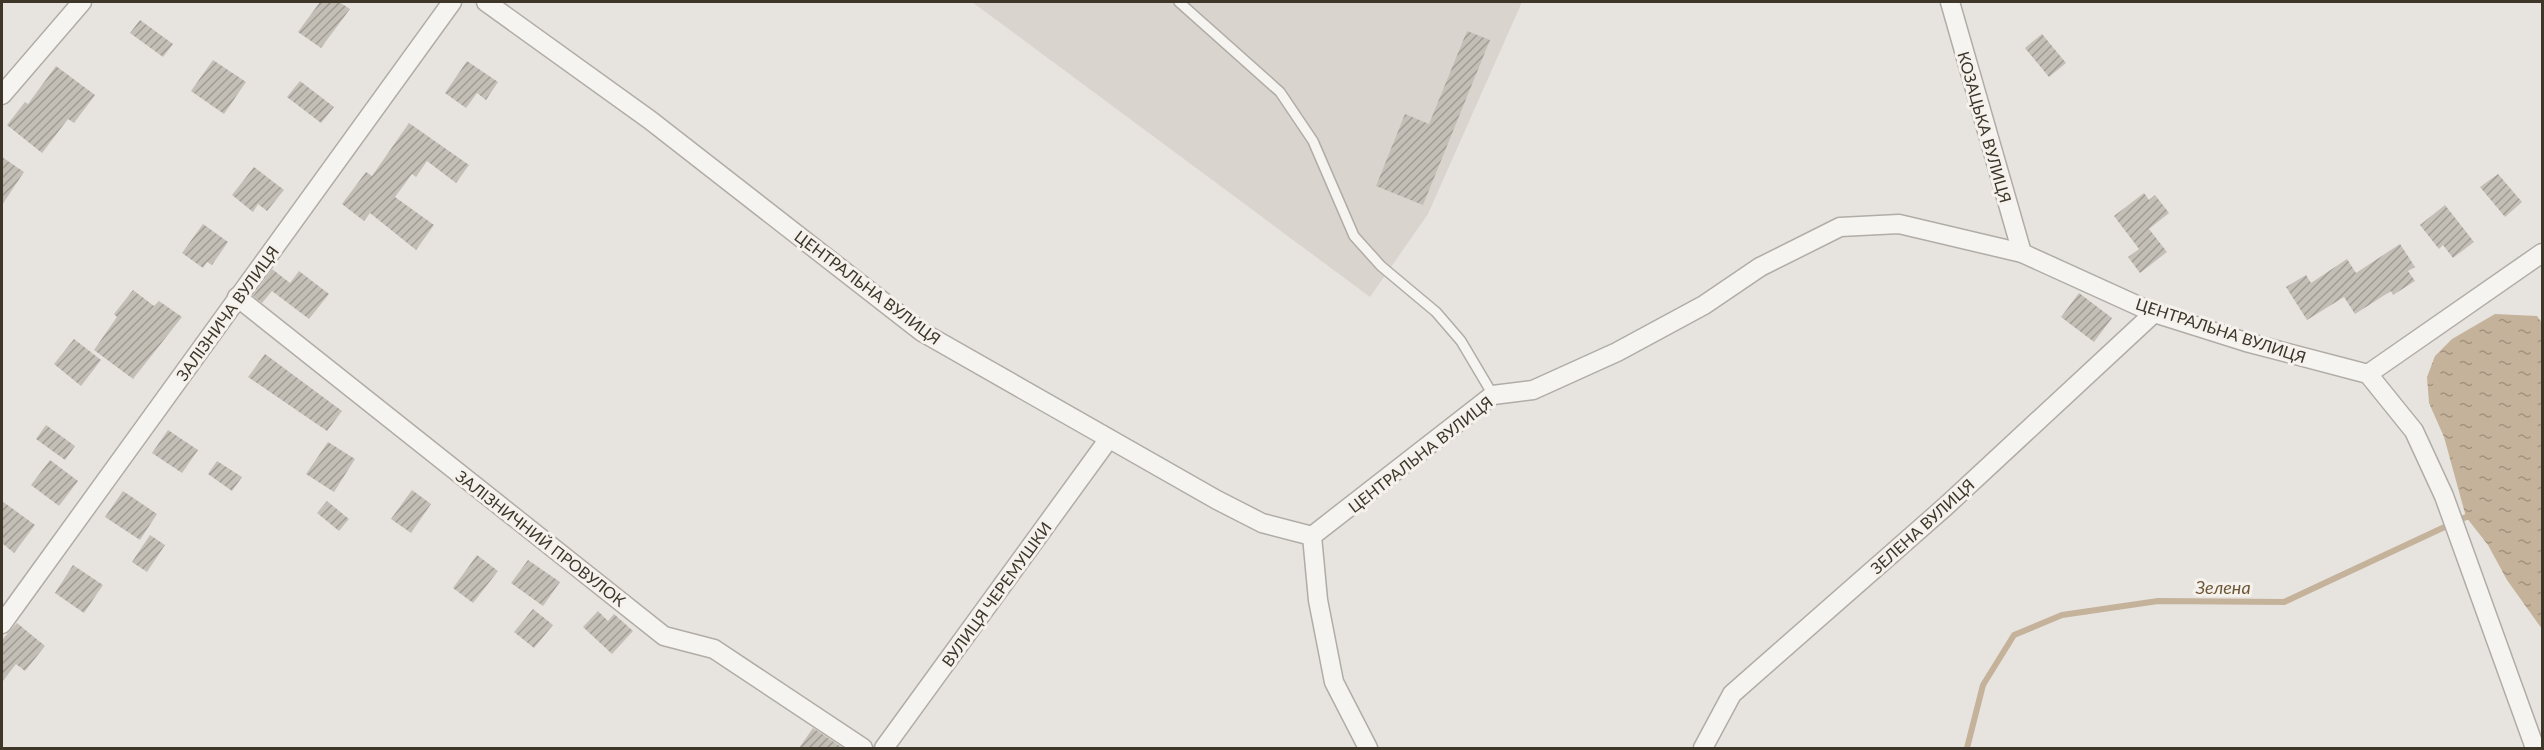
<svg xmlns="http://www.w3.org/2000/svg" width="2544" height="750" font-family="Lato,sans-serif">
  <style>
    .built { fill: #d9d4cd }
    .water { fill: url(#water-ripples) }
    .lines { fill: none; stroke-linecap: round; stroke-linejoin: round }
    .stream { stroke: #c5b29b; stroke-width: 6 }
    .building { fill: url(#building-hatch) }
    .service-casing { stroke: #b1aca5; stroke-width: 12 }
    .minor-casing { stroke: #b1aca5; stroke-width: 21 }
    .service { stroke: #f6f4f1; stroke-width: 9 }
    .minor { stroke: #f6f4f1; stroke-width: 18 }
    .labels { text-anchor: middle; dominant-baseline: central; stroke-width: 6; stroke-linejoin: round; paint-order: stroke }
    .street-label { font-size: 16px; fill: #3d3629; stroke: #f5f2ee }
    .water-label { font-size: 18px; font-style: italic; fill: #6e5735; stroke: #f5f2ee }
  </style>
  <defs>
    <pattern id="water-ripples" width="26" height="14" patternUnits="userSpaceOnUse" patternTransform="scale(1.5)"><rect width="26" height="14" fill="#c5b29b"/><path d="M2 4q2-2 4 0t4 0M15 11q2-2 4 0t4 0" fill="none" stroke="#a1927e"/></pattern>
    <pattern id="building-hatch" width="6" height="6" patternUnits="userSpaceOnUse" patternTransform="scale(1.5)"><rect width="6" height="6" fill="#c3bfb6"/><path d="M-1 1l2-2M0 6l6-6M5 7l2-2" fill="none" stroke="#a09c94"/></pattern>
  </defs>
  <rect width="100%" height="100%" fill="#e7e4df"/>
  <!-- built -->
  <path class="built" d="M972,2h550l-94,212 -58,83z"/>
  <!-- water -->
  <path class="water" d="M2495,314l42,2 5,7v306l-35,-49 -19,-35 -22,-28 -22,-80 -15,-34 -2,-26 8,-21 17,-17z"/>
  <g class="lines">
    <!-- stream -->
    <path class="stream" d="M1967,748l16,-63 31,-50 48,-20 96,-14 126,1 182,-85h7"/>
  </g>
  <!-- building -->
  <g class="building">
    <path d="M320,2h19l11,7 -29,39 -23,-16z"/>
    <path d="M140,20l33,24 -10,13 -33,-24z"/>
    <path d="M1467,31l23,9 -67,165 -47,-19 29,-72 24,10z"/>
    <path d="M2042,34l24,29 -17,14 -24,-29z"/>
    <path d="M213,60l33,22 -22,32 -33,-23z"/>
    <path d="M467,61l31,21 -12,18 -9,-7 -11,15 -21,-15z"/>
    <path d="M56,66l39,29 -21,28 -6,-4 -26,34 -35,-28 18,-23 3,2z"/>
    <path d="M300,81l34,26 -13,16 -34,-26z"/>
    <path d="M409,123l60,42 -13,18 -29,-22 -11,16 -4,-3 -17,23 39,28 -18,25 -46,-37 -6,8 -22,-17 24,-32 6,4z"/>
    <path d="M2,157l22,15 -22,33z"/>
    <path d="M254,167l30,23 -17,21 -9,-7 -5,8 -21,-17z"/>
    <path d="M2498,174l24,28 -17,15 -25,-30z"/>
    <path d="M2144,193l5,7 6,-5 14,18 -20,16 18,23 -27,21 -12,-16 11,-8 -25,-33z"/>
    <path d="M2445,205l29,37 -21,16 -10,-13 -4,4 -19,-24z"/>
    <path d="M203,224l25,18 -16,23 -5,-3 -4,6 -21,-15z"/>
    <path d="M2400,244l15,23 -7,4 7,10 -22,14 -2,-4 -36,23 -11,-17 -37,23 -21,-33 20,-12 5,8 36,-24 9,14z"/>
    <path d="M272,269l18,14 9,-12 30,23 -20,25 -37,-28 -10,12 -9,-7z"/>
    <path d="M133,290l21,16 5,-5 23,16 -49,62 -39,-29 23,-33 -3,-3z"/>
    <path d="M2079,293l33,25 -18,24 -33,-25z"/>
    <path d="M74,339l27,21 -20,26 -27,-22z"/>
    <path d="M265,354l77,57 -15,20 -79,-54z"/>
    <path d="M46,425l29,21 -10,14 -29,-21z"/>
    <path d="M168,430l30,20 -16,23 -30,-20z"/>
    <path d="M328,442l27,17 -21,33 -28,-18z"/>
    <path d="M50,460l28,21 -19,25 -28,-21z"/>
    <path d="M217,461l25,16 -10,14 -24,-17z"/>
    <path d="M412,490l19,14 -20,29 -20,-14z"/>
    <path d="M123,491l34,23 -17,26 -35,-23z"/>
    <path d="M2,501l33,24 -21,28 -12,-10z"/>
    <path d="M327,501l22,18 -10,12 -22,-18z"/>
    <path d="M150,535l15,10 -18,27 -15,-10z"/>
    <path d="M477,555l21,16 -25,32 -20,-15z"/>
    <path d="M528,560l32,22 -17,24 -32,-23z"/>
    <path d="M73,565l30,20 -19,28 -29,-20z"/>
    <path d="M533,609l20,16 -19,23 -20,-16z"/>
    <path d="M598,611l10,10 6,-7 19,17 -21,23 -29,-27z"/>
    <path d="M17,623l28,23 -20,25 -9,-7 -14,18v-42z"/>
    <path d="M813,728l30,20h-44z"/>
  </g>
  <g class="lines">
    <defs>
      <path id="service" d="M1179,2l101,90 33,49 41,95 27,30 55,46 25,29 32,54"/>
      <g id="minor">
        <path d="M486,2l164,118 272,212 295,168 45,23 50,13"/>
        <path d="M1950,2l72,251"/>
        <path d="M2,95l80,-93"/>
        <path d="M237,297l427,339 50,13 149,99"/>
        <path d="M2368,374l174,-121"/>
        <path d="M1312,536l181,-141 40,-5 84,-38 87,-47 56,-38 80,-40 59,-3 123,29 132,60 92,29 122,32 46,57 30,65 91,252"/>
        <path d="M1312,536l6,64 16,82 34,66"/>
        <path d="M2,624l450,-622"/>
        <path d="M884,748l224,-308"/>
        <path d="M1703,748l29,-54 214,-188 208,-193"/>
      </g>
    </defs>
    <!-- service casing -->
    <use href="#service" class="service-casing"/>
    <!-- minor casing -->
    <use href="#minor" class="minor-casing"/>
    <!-- service -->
    <use href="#service" class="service"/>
    <!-- minor -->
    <use href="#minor" class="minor"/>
  </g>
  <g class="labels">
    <!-- street labels -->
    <g class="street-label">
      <text transform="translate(1985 127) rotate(74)">КОЗАЦЬКА ВУЛИЦЯ</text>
      <text transform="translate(868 287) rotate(37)">ЦЕНТРАЛЬНА ВУЛИЦЯ</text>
      <text transform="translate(227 313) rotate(-54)">ЗАЛІЗНИЧА ВУЛИЦЯ</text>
      <text transform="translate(2221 330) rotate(18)">ЦЕНТРАЛЬНА ВУЛИЦЯ</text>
      <text transform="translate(1420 454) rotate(-38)">ЦЕНТРАЛЬНА ВУЛИЦЯ</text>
      <text transform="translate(1922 526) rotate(-42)">ЗЕЛЕНА ВУЛИЦЯ</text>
      <text transform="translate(541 538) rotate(38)">ЗАЛІЗНИЧНИЙ ПРОВУЛОК</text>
      <text transform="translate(996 594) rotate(-54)">ВУЛИЦЯ ЧЕРЕМУШКИ</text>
    </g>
    <!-- water labels -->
    <g class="water-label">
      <text x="2223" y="587">Зелена</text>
    </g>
  </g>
  <!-- border -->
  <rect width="2544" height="750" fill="none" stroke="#3d3629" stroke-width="6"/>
</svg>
